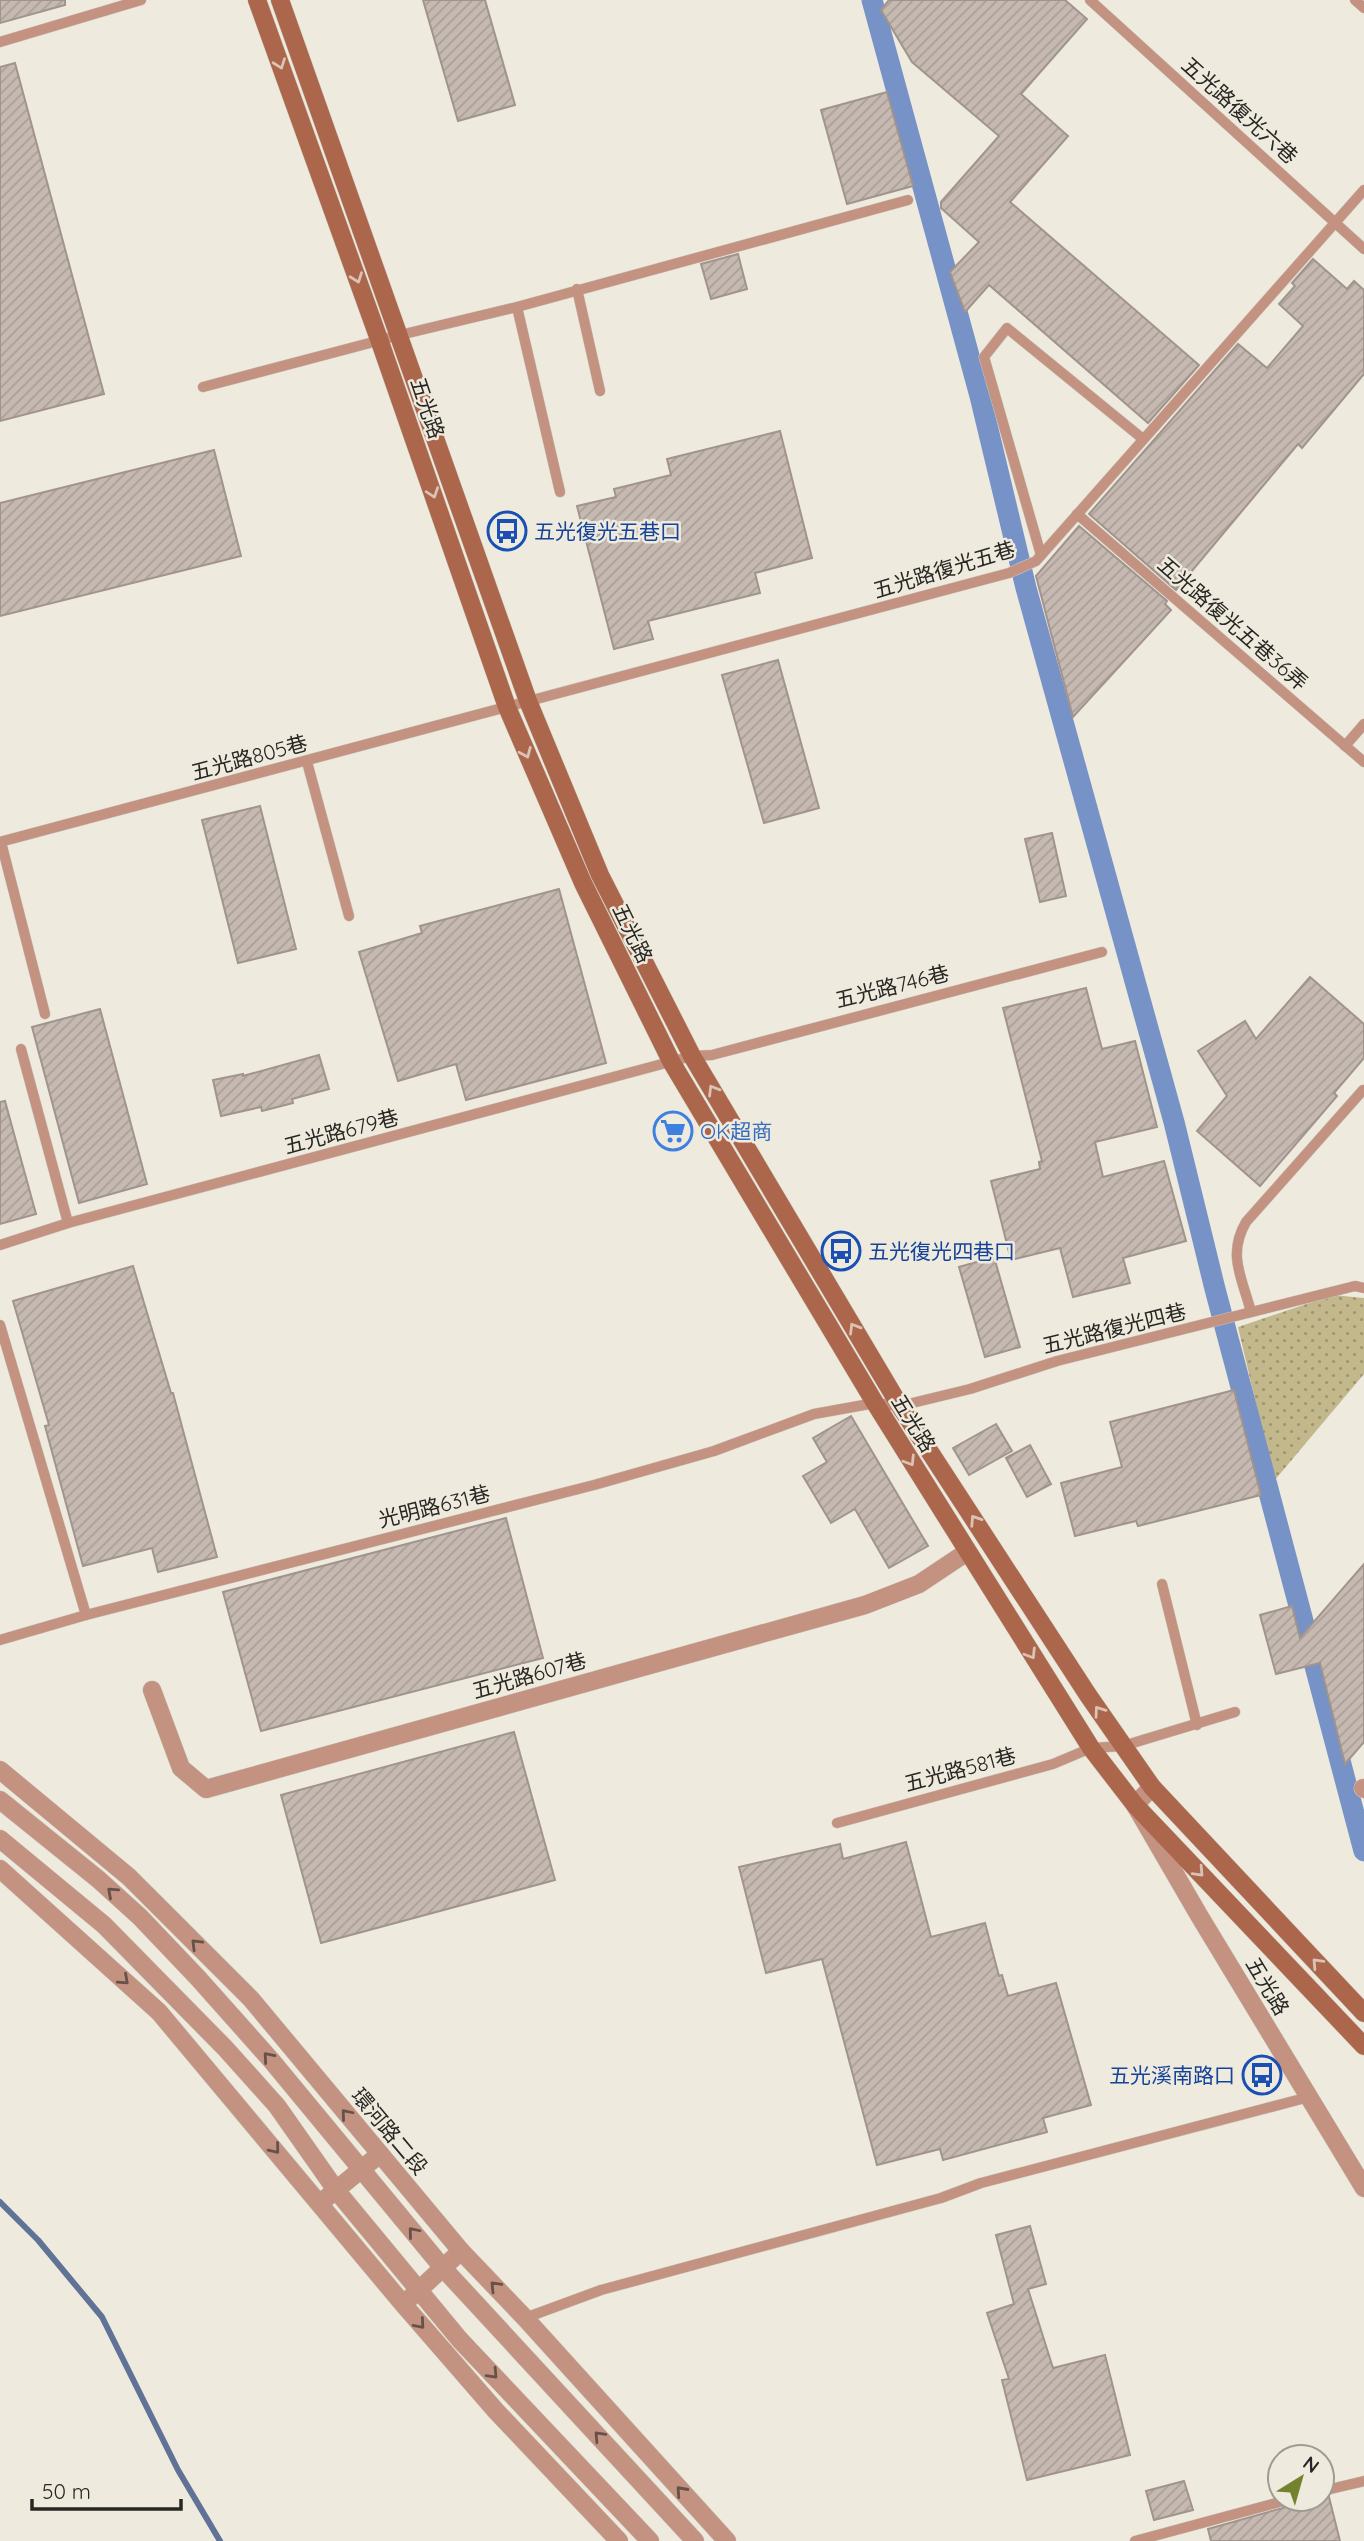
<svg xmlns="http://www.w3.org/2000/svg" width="1364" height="2541" font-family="Quicksand,'Noto Sans TC',sans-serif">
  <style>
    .grass { fill: url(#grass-dots) }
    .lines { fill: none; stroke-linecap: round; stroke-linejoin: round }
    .stream { stroke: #607296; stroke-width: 6 }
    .canal { stroke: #7792c7; stroke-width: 21 }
    .building { fill: url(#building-hatch); stroke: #a0948d; stroke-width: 2 }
    .service-casing { stroke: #cbc8bc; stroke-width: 11 }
    .minor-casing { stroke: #cbc8bc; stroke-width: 19 }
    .tertiary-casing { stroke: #cbc8bc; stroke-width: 19 }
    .secondary-casing { stroke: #cbc8bc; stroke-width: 19 }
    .service { stroke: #c39281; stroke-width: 10 }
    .minor { stroke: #c39281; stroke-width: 18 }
    .tertiary { stroke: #c39281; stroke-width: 18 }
    .secondary { stroke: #ab664c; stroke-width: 18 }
    .oneway { stroke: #dac3b2 }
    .oneway2 { stroke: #675249 }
    .labels { text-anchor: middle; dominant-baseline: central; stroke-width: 5; stroke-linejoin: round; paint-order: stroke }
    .street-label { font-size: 21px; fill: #292723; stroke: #eeebde }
    .transit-label { font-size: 21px; fill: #164399; stroke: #eeebde; text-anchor: start }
    .shop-label { font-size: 21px; fill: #366cbe; stroke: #eeebde; text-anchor: start }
  </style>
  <defs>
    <pattern id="grass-dots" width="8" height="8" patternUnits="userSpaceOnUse" patternTransform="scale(1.75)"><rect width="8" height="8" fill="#c3b88c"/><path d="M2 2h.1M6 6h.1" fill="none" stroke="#9e9672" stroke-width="1.8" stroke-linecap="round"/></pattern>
    <pattern id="building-hatch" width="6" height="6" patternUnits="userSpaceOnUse" patternTransform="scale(1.75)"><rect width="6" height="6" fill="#c6b9b1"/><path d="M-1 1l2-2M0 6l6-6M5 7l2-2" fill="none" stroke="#aa9f98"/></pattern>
  </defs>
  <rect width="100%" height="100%" fill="#eeebde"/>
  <!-- grass -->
  <path class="grass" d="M1333,1295l31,3v76l-90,107 -36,-154z"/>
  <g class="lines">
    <!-- stream -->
    <path class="stream" d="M0,2202l38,38 64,77 76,153 42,71"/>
    <!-- canal -->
    <path class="canal" d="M872,0l108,396 46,192 148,534 41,167 149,562"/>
  </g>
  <!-- building -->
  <g class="building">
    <path d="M0,0h65v5l-65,18z"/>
    <path d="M423,0h62l30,105 -57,16z"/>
    <path d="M889,0h176l22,19 -66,75 47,42 -58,66 189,163 -51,58 -159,-138 -24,27 -15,-40 29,-30 -38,-34v-6l58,-66 -87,-74 -31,-52z"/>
    <path d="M15,63l89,331 -104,27v-354z"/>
    <path d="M887,92l26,94 -66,18 -26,-94z"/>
    <path d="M738,254l9,35 -36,10 -10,-35z"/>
    <path d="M1313,259l34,30 7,-8 10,9v84l-62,74 -4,-4 -122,146 -87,-76 149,-170 29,24 36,-42 -24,-22 16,-18 -3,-3z"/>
    <path d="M780,431l32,127 -57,15 5,20 -112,28 5,18 -39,10 -37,-143 39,-9 -2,-8 57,-14 -4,-16z"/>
    <path d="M214,450l27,106 -241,60v-113z"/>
    <path d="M1079,526l88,75 -2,3 6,6 -98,107 -37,-141z"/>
    <path d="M778,660l41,148 -55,15 -42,-148z"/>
    <path d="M260,806l36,143 -58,14 -36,-143z"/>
    <path d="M1052,833l14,63 -26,6 -15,-63z"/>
    <path d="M559,889l47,174 -140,37 -10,-36 -58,17 -39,-129 63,-19 -2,-7z"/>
    <path d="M1310,977l54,47v34l-30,35 3,3 -77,90 -63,-55 30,-35 -29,-45 47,-30 11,18z"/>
    <path d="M1086,988l16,61 33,-8 22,86 -62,15 8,35 61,-16 22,80 -63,17 7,25 -57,14 -13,-49 -49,12 -20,-79 49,-12 -1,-7 3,-1 -39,-153z"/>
    <path d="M100,1009l47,175 -68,19 -47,-176z"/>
    <path d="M319,1055l10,34 -37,10 1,4 -31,8 -1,-4 -40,9 -8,-36 30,-6v2z"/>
    <path d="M5,1101l31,113 -36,10v-122z"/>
    <path d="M994,1257l26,90 -35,10 -26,-90z"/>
    <path d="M133,1266l38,127h2l44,164 -59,15 -6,-24 -69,18 -38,-140 4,-1 -36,-124z"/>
    <path d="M1234,1390l27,105 -123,31 -2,-5 -61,15 -14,-53 61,-16 -12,-45z"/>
    <path d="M851,1416l77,130 -39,22 -34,-59 -24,14 -28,-47 24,-14 -14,-24z"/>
    <path d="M996,1424l16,27 -43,24 -16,-27z"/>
    <path d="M1030,1445l21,39 -24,13 -21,-39z"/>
    <path d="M506,1518l37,140 -282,73 -38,-139z"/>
    <path d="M1364,1564v178l-19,22 -25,-101 -44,11 -16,-59 32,-9 8,32z"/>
    <path d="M514,1732l41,148 -234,63 -40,-148z"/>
    <path d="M906,1842l25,95 54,-14 14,53 3,-1 6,21 48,-13 35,122 -48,13 4,14 -104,28 -3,-11 -63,16 -55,-206 -56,14 -27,-106 101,-23 3,15z"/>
    <path d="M1030,2226l16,58 -18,5 25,79 52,-13 25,100 -103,25 -25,-100 7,-1 -22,-66 27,-9 -18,-69z"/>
    <path d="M1184,2481l9,29 -39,10 -8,-29z"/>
    <path d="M1329,2497l11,44h-129l-3,-12 89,-25z"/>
  </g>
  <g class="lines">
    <defs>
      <g id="service">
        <path d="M1090,0l274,249"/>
        <path d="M1355,0l9,8"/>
        <path d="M0,42l141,-42"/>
        <path d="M577,289l23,102"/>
        <path d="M517,307l43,185"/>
        <path d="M203,387l197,-52 117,-28 391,-107"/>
        <path d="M1077,514l287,248"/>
        <path d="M1041,555l-57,-198 23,-29 136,111"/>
        <path d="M1345,746l19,-22"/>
        <path d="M307,762l42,154"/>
        <path d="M0,842l1009,-269 27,-12 328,-371"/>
        <path d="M1,842l44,172"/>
        <path d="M21,1049l47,174"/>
        <path d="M0,1245l68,-22 624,-167 20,-1 390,-103"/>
        <path d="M1251,1312c-9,-35 -24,-57 -5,-90l117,-132"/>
        <path d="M0,1325l86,290"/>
        <path d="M1162,1584l35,141"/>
        <path d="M0,1640l86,-25 508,-130 120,-34 100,-37 61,-11 25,3 70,-17 87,-28 298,-75 9,2"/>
        <path d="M837,1823l216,-59 38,-16 32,-2 112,-34"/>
        <path d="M525,2318l76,-28 340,-92 40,-15 328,-86"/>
        <path d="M1322,2491l42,-10"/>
        <path d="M1135,2541l156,-42"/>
      </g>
      <g id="minor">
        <path d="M152,1690l29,78 25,21 659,-184 54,-21 48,-32"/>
        <path d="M0,1770l129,107 122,122 210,252 64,67 202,223"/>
        <path d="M1363,1788l1,1"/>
        <path d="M0,1869l159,143 244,292 93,107 123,130"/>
        <path d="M325,2199l55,-45"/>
        <path d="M408,2300l53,-49"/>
      </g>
      <g id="tertiary">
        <path d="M1152,1787l-17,18 65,112 164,271"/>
        <path d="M0,1800l98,79 42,38 58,61 73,82 172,208 252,273"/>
        <path d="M0,1839l104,86 121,123 52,58 59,84 124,150 190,201"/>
      </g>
      <g id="secondary">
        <path d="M257,0l123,342 127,365 76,176 89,180 203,340 216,345 44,57 229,241"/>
        <path d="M280,0l248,701 72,174 92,181 208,350 188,289 64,92 212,226"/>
      </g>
    </defs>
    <!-- service casing -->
    <use href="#service" class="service-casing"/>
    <!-- minor casing -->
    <use href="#minor" class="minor-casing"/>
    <!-- tertiary casing -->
    <use href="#tertiary" class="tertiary-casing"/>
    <!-- secondary casing -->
    <use href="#secondary" class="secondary-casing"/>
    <!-- service -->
    <use href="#service" class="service"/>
    <!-- minor -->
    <use href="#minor" class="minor"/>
    <!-- tertiary -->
    <use href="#tertiary" class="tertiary"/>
    <!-- secondary -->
    <use href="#secondary" class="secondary"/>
  </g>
  <!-- one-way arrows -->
  <defs><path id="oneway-chevron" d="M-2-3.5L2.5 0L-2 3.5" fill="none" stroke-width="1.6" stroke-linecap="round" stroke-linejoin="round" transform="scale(1.75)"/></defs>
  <g class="oneway">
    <use href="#oneway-chevron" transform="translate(280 64) rotate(70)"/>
    <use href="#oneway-chevron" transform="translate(357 278) rotate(70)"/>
    <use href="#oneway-chevron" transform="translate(433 493) rotate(71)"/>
    <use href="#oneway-chevron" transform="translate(526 753) rotate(67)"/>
    <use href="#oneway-chevron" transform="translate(713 1090) rotate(-121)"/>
    <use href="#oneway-chevron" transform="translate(854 1328) rotate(-121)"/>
    <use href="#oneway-chevron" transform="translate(910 1461) rotate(58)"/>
    <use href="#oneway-chevron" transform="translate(975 1520) rotate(-123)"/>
    <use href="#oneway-chevron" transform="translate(1031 1654) rotate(58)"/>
    <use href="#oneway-chevron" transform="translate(1099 1711) rotate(-125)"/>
    <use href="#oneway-chevron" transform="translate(1199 1872) rotate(47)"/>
    <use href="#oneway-chevron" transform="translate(1317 1963) rotate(-133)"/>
  </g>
  <g class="oneway2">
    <use href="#oneway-chevron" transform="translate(112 1892) rotate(-138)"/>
    <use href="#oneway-chevron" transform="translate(196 1944) rotate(-135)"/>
    <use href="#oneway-chevron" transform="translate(124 1980) rotate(42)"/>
    <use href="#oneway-chevron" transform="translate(268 2057) rotate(-131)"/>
    <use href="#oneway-chevron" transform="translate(346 2114) rotate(-130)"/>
    <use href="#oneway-chevron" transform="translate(275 2149) rotate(51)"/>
    <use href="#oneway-chevron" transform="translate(413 2232) rotate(-130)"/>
    <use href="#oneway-chevron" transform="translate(495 2286) rotate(-134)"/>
    <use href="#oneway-chevron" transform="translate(420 2324) rotate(49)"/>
    <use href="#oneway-chevron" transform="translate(493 2374) rotate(47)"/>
    <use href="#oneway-chevron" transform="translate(599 2436) rotate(-133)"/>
    <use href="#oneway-chevron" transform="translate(681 2491) rotate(-132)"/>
  </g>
  <!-- icons -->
  <defs>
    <symbol id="bus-ring" viewBox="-11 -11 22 22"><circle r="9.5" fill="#eeebde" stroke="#1a4fb4" stroke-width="1.5"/><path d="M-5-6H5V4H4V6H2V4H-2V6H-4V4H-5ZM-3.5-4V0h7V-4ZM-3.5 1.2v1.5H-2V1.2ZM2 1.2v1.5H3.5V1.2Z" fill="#1a4fb4"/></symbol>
    <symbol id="supermarket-ring" viewBox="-11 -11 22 22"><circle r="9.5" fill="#eeebde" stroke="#3f7fe0" stroke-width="1.5"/><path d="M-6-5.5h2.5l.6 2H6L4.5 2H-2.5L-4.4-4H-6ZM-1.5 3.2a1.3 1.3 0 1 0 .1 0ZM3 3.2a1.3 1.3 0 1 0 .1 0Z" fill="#3f7fe0"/></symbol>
  </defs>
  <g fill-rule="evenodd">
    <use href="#bus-ring" x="485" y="509" width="44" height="44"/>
    <use href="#supermarket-ring" x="651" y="1109" width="44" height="44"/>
    <use href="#bus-ring" x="819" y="1229" width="44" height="44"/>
    <use href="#bus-ring" x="1240" y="2053" width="44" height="44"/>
  </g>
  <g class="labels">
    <!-- street labels -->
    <g class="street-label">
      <text transform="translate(1240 110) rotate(42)">五光路復光六巷</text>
      <text transform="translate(428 408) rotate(71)">五光路</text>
      <text transform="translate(944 569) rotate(-17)">五光路復光五巷</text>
      <text transform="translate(1233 623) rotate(41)">五光路復光五巷36弄</text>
      <text transform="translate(249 757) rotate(-15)">五光路805巷</text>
      <text transform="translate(633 933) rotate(64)">五光路</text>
      <text transform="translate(892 986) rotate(-14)">五光路746巷</text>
      <text transform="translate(341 1131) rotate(-15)">五光路679巷</text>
      <text transform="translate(1114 1328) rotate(-14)">五光路復光四巷</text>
      <text transform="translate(914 1423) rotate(58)">五光路</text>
      <text transform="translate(434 1506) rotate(-14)">光明路631巷</text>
      <text transform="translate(529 1675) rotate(-16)">五光路607巷</text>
      <text transform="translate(960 1769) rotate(-15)">五光路581巷</text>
      <text transform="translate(1268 1986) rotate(59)">五光路</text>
      <text transform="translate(390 2131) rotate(50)">環河路二段</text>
    </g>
    <!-- transit labels -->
    <g class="transit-label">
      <text x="534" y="531">五光復光五巷口</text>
      <text x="868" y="1251">五光復光四巷口</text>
      <text x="1235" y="2075" text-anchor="end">五光溪南路口</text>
    </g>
    <!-- shop labels -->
    <g class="shop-label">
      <text x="700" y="1131">OK超商</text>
    </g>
  </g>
  <!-- north arrow -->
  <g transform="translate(1301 2478) rotate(37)"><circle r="33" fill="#eeebde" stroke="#9f9d93" stroke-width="2"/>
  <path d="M0-5L12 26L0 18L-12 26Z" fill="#748230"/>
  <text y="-10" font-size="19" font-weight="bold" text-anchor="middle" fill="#292723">N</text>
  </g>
  <!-- scale -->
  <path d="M32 2499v10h149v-10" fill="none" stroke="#292723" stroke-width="3.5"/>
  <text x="42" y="2499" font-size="21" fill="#292723" stroke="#eeebde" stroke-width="5" paint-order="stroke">50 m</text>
</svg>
